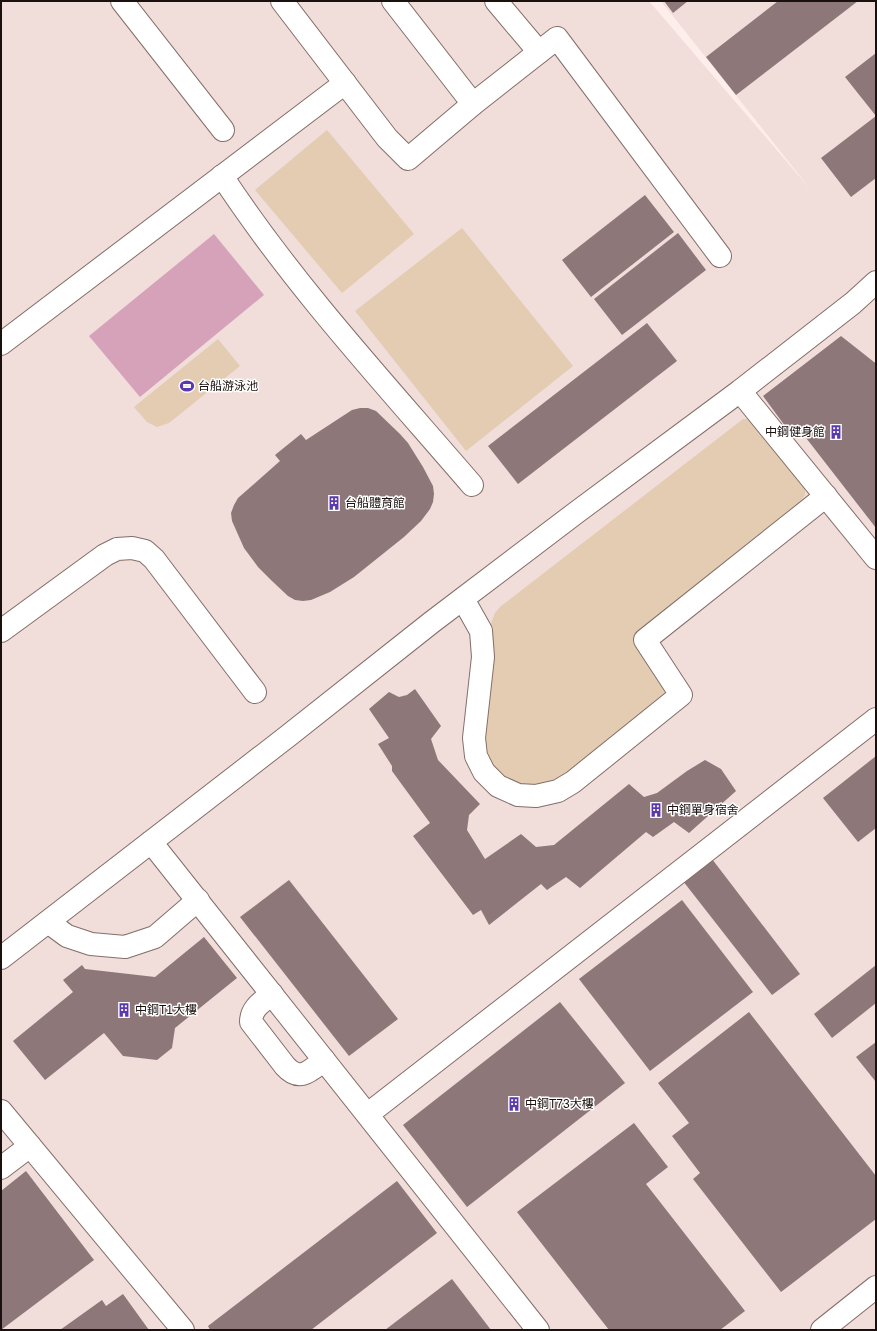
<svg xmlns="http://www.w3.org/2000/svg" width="877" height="1331" font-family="Helvetica,'Noto Sans TC',sans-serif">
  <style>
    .built { fill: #f1ddd9 }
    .green { fill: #e3ccb2 }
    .water { fill: #d6a2b9 }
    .building { fill: #8e7779 }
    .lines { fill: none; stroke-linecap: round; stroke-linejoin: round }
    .minor-casing { stroke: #846e69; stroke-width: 24 }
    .minor { stroke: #fff; stroke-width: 22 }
    .labels { text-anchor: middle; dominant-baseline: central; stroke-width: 3; stroke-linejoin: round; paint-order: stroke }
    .poi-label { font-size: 12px; fill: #1a110f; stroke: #fff; text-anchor: start }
  </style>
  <rect width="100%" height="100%" fill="#feeeeb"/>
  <!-- built -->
  <path class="built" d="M1,1h648l162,189 -150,-189h215v1329h-875z"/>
  <!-- green -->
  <g class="green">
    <path d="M327,130l87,104 -72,59 -87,-103z"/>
    <path d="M462,228l111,138 -107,85 -111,-140z"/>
    <path d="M218,339l22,27 -71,57 -12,4 -10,-5 -13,-15z"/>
    <path d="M743,419h9l53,63v13l-5,7 -167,135 37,58 -98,80 -31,13 -28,-4 -23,-19 -11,-23 12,-119 4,-10 5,-6z"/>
  </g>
  <!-- water -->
  <path class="water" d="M214,234l50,61 -124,102 -51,-61z"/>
  <!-- building -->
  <g class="building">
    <path d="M664,1h24l-15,12z"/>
    <path d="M778,1h80l-122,94 -30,-38z"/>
    <path d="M876,53v125l-25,19 -30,-39 55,-42 -31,-39z"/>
    <path d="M645,195l29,37 -83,65 -29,-37z"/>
    <path d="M678,233l28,37 -84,65 -28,-36z"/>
    <path d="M647,323l30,38 -159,123 -30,-38z"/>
    <path d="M841,336l33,26 2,1v165l-73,-94 -15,-4 -25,-34z"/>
    <path d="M360,408h8l8,3 24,23 8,9 15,24 10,19 1,8 -1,8 -3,7 -9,12 -17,16 -50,40 -24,15 -19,8 -8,1 -8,-1 -7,-4 -16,-15 -14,-14 -14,-19 -12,-27 -1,-8 3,-8 4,-7 42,-37 -5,-6 26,-21 5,6 46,-30z"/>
    <path d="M415,689l26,37 -10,13 7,21 42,44 -11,11 -2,15 18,29 36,-25 15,13 18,-2 75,-61 15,13 13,-4 30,-22 18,-11 16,9 15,22 -47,42 -15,-11 -21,15 -7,-5 -66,56 -14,-11 -19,13 -6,-6 -52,41 -8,-15 -8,5 -60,-79 17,-13 -38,-52v-5l-14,-22 11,-6 -20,-29 20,-17 10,5 8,-2z"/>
    <path d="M876,756v72l-18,14 -35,-44z"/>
    <path d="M712,859l88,115 -28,21 -89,-114z"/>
    <path d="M289,880l109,139 -49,37 -109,-139z"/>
    <path d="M682,900l71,92 -103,79 -71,-92z"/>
    <path d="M204,937l33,41 -62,50 -3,20 -15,12 -34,-4 -19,-23 -59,47 -32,-39 60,-49 -10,-12 19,-15 3,4 70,8z"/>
    <path d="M876,965v38l-44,35 -18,-24z"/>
    <path d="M560,1002l65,81 -158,124 -64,-82z"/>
    <path d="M749,1012l127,164v43l-95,73 -88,-113 7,-6 -28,-37 17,-13 -31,-40z"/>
    <path d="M876,1042v40l-20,-25z"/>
    <path d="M634,1123l34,44 -22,17 99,127 -25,19h-111l-92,-118z"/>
    <path d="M26,1171l68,89 -93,70v-139z"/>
    <path d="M397,1181l40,52 -126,97h-101l-2,-4z"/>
    <path d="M452,1279l39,51h-106z"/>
    <path d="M123,1294l26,36h-89l42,-30 4,6z"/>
  </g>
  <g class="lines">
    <defs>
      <g id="minor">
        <path d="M122,1l101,129"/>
        <path d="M282,1l105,137 21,21 65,-55 84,-66 163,218"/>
        <path d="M393,1l80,103"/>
        <path d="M496,1l43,51"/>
        <path d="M222,176c73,111 164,209 250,309"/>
        <path d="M1,344l344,-261"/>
        <path d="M740,391l136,167"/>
        <path d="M463,599l18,32 2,26 -9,81 2,18 8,16 14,14 20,9 18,1 22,-5 15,-9 108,-87 -36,-55 181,-144"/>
        <path d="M1,631l104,-76 12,-6 15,-1 13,3 9,8 101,133"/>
        <path d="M151,842l387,488"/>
        <path d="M48,922l19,14 24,8 34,3 30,-10 43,-37"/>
        <path d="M1,958l287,-222 144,-114 145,-110 163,-121 113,-88 23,-21"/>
        <path d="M272,994c-10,8 -21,14 -21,28l34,44c15,17 26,4 39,-6"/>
        <path d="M1,1111l182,219"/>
        <path d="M368,1114l508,-395"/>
        <path d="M1,1168l29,-22"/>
        <path d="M822,1330l54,-43"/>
      </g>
    </defs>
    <!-- minor casing -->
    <use href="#minor" class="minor-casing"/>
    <!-- minor -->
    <use href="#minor" class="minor"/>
  </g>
  <!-- icons -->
  <defs>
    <symbol id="stadium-bare" viewBox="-9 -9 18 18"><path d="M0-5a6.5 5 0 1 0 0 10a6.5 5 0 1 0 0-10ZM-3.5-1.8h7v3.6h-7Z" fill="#5a38b0" stroke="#fff" stroke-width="2.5" paint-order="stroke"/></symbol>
    <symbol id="building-bare" viewBox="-9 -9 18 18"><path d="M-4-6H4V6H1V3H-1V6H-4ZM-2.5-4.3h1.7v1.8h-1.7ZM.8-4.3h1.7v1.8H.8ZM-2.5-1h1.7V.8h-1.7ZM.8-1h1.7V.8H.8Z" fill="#5a38b0" stroke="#fff" stroke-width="2.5" paint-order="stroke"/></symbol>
  </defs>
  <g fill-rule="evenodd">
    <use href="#stadium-bare" x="177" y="376" width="20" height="20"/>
    <use href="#building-bare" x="826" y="422" width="20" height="20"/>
    <use href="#building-bare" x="324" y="493" width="20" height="20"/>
    <use href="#building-bare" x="646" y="800" width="20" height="20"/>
    <use href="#building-bare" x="114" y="1000" width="20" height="20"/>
    <use href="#building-bare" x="504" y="1094" width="20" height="20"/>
  </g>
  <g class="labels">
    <!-- poi labels -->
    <g class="poi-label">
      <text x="198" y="386">台船游泳池</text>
      <text x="825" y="432" text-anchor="end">中鋼健身館</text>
      <text x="345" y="503">台船體育館</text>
      <text x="667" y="810">中鋼單身宿舍</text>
      <text x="135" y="1010">中鋼T1大樓</text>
      <text x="525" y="1104">中鋼T73大樓</text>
    </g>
  </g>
  <!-- border -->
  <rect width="877" height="1331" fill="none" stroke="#1a110f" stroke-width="4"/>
</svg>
